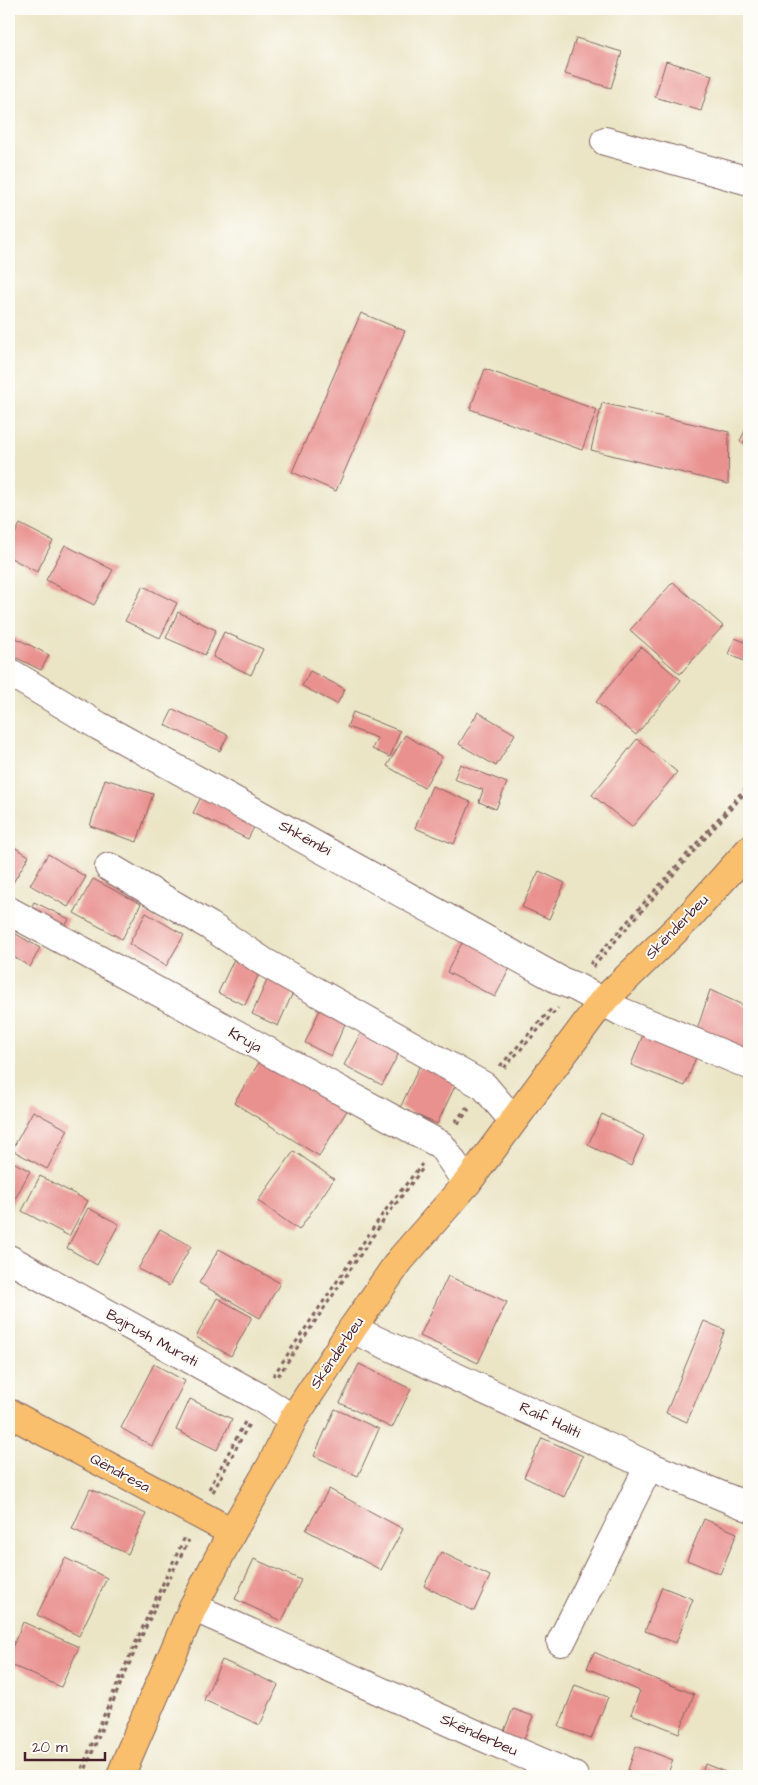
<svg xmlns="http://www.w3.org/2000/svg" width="758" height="1785" font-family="'Architects Daughter',sans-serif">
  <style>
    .building { fill: #e9918f }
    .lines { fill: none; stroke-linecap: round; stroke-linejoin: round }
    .minor-casing { stroke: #826461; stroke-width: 30 }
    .major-casing { stroke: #826461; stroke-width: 30 }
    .path { stroke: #826461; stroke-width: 3; stroke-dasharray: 4 4; stroke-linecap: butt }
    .minor { stroke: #fff; stroke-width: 28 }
    .major { stroke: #f9bf6d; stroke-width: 28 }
    .labels { text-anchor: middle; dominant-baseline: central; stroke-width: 4; stroke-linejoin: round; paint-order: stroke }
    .street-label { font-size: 15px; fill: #4a1f2b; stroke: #fdfcf7 }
  </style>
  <rect width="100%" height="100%" fill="#fdfcf7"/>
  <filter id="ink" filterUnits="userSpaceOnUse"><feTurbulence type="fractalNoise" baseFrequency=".02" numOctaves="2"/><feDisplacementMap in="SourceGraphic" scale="10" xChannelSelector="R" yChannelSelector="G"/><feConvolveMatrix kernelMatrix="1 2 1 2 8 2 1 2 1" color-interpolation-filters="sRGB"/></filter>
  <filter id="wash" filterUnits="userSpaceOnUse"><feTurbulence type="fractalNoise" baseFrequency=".0096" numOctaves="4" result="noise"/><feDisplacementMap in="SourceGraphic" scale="20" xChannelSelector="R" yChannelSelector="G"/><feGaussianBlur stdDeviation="1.12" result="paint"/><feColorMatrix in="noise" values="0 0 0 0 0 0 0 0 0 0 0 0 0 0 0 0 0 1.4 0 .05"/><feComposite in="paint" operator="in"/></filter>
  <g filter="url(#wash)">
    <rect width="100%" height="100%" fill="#ebe5c6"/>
    <g id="blocks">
      <!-- building -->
      <g class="building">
        <path d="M576,38l46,14 -11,36 -46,-14z"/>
        <path d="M666,61l46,14 -11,36 -46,-14z"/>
        <path d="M361,313l44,18 -69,160 -44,-19z"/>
        <path d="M485,369l112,41 -15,40 -112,-41z"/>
        <path d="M602,403l127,29 -1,52 -137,-34z"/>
        <path d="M749,422v24l-9,-5z"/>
        <path d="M20,524l33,17 -16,31 -28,-15v-12z"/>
        <path d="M65,545l48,25 -19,35 -48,-25z"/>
        <path d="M673,582l50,44 -43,48 -50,-44z"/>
        <path d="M143,586l34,17 -17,35 -35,-17z"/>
        <path d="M178,612l38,18 -11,25 -39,-17z"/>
        <path d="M224,632l39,17 -12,26 -38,-18z"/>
        <path d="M14,637l35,18 -8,15 -32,-16v-7z"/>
        <path d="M735,638l14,6v19l-21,-9z"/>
        <path d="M641,647l40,33 -45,55 -40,-33z"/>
        <path d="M310,671l35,18 -8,15 -35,-18z"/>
        <path d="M173,709l55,26 -8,16 -55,-26z"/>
        <path d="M353,712l47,19 -10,26 -18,-8 5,-11 -30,-11z"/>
        <path d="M478,712l37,22 -19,32 -37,-22z"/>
        <path d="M405,735l37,22 -18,31 -37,-22z"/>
        <path d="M637,739l40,33 -45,55 -40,-32z"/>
        <path d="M460,764l47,19 -11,26 -17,-7 4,-12 -29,-11z"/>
        <path d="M105,779l48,15 -16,48 -47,-16z"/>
        <path d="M432,786l39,16 -17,42 -39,-16z"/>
        <path d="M201,797l55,26 -8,16 -55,-26z"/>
        <path d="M9,844l20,12 -18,30 -2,-1z"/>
        <path d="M48,854l38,23 -18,30 -38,-22z"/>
        <path d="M539,871l26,12 -16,36 -27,-12z"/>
        <path d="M93,879l48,25 -19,35 -48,-26z"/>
        <path d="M34,902l35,17 -8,16 -35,-18z"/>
        <path d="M146,913l38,22 -18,31 -37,-22z"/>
        <path d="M9,930l31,18 -10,19 -21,-13z"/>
        <path d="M465,937l48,25 -18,35 -48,-25z"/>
        <path d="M235,957l26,12 -16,36 -27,-12z"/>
        <path d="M268,978l26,12 -16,36 -26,-12z"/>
        <path d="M710,990l39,18v50l-54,-22z"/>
        <path d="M321,1007l26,12 -16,37 -26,-13z"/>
        <path d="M362,1030l39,19 -19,36 -38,-20z"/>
        <path d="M644,1032l54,20 -13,34 -54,-21z"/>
        <path d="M263,1056l85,53 -29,47 -85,-53z"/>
        <path d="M420,1065l37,17 -20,42 -37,-16z"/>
        <path d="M33,1111l35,19 -21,39 -35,-19z"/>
        <path d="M602,1114l42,22 -13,30 -43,-21z"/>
        <path d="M294,1151l40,28 -35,51 -41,-29z"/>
        <path d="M9,1160l21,11 -21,39z"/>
        <path d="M40,1176l48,25 -19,35 -47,-25z"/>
        <path d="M88,1208l31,16 -22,41 -30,-17z"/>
        <path d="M160,1229l31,17 -22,40 -31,-17z"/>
        <path d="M219,1249l61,34 -20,35 -61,-35z"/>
        <path d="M448,1276l59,26 -29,61 -58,-27z"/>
        <path d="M217,1298l35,19 -21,39 -35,-19z"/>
        <path d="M704,1321l21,9 -38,92 -21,-9z"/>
        <path d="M154,1364l31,17 -33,65 -31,-18z"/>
        <path d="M359,1364l52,25 -19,39 -52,-25z"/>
        <path d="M190,1399l42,20 -15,31 -41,-20z"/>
        <path d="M335,1409l44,20 -21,47 -44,-20z"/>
        <path d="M542,1438l41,18 -19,41 -40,-20z"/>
        <path d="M90,1489l56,25 -18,40 -56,-25z"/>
        <path d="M329,1489l74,40 -22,41 -75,-40z"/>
        <path d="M704,1519l33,14 -17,41 -33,-14z"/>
        <path d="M441,1552l49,24 -16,35 -50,-25z"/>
        <path d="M65,1558l42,20 -28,58 -42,-21z"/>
        <path d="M254,1559l47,21 -19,41 -47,-22z"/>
        <path d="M662,1587l31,12 -17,44 -31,-12z"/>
        <path d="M23,1622l56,25 -18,40 -52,-23v-9z"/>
        <path d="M594,1652l51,23 49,19 -15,39 -48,-19 9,-23 -53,-23z"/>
        <path d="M222,1660l56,25 -18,40 -56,-25z"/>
        <path d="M575,1685l33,12 -17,42 -32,-12z"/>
        <path d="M513,1709l20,7 -11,29 -20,-9z"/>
        <path d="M636,1746l37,14 -6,16h-41z"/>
        <path d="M705,1764l31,12h-35z"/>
      </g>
    </g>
  </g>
  <g filter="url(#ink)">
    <use href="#blocks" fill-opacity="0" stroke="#826461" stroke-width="1"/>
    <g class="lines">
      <defs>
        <g id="minor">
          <path d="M605,141l144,40"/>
          <path d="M9,672l90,54 462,255 15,6 46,25 127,53"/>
          <path d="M109,867l101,59 54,36 220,124 29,34"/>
          <path d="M9,911l432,234 26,38"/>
          <path d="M9,1259l250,138 34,22"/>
          <path d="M352,1329l297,137 100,41"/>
          <path d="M193,1607l285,128 96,41"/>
          <path d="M561,1642l88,-176"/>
        </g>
        <g id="major">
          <path d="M9,1413l223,119"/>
          <path d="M121,1776l7,-19 65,-150 39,-75 40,-68 21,-45 59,-90 48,-69 67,-77 135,-181 87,-85 60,-67"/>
        </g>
      </defs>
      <!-- minor casing -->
      <use href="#minor" class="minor-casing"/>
      <!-- major casing -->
      <use href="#major" class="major-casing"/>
      <!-- path -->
      <g class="path">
        <path d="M590,964l159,-180"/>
        <path d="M593,967l156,-179"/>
        <path d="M500,1066l53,-59"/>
        <path d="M504,1068l54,-60"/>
        <path d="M455,1122l12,-15"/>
        <path d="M458,1124l11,-15"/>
        <path d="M273,1376l111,-164 38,-48"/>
        <path d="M278,1376l110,-162 35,-46"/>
        <path d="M209,1489l37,-69"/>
        <path d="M213,1492l37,-70"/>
        <path d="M79,1776c32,-81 68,-160 106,-239"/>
        <path d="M83,1776c31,-80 66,-160 106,-236"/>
      </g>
      <!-- minor -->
      <use href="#minor" class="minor"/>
      <!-- major -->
      <use href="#major" class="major"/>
    </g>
  </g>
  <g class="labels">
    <!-- street labels -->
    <g class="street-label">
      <text transform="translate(305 838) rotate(29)">Shkëmbi</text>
      <text transform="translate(677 927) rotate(-46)">Skënderbeu</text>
      <text transform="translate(245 1040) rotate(29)">Kruja</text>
      <text transform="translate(152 1338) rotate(29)">Bajrush Murati</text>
      <text transform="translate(337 1353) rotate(-56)">Skënderbeu</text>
      <text transform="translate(550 1420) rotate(25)">Raif Haliti</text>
      <text transform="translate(120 1473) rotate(28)">Qëndresa</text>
      <text transform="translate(479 1735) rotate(24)">Skënderbeu</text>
    </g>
  </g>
  <!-- margin -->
  <rect width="758" height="1785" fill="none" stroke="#fdfcf7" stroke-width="30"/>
  <!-- scale -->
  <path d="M25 1752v8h80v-8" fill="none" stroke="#4a1f2b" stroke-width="2.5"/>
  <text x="32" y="1752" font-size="15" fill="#4a1f2b" stroke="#fdfcf7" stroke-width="4" paint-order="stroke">20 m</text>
</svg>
